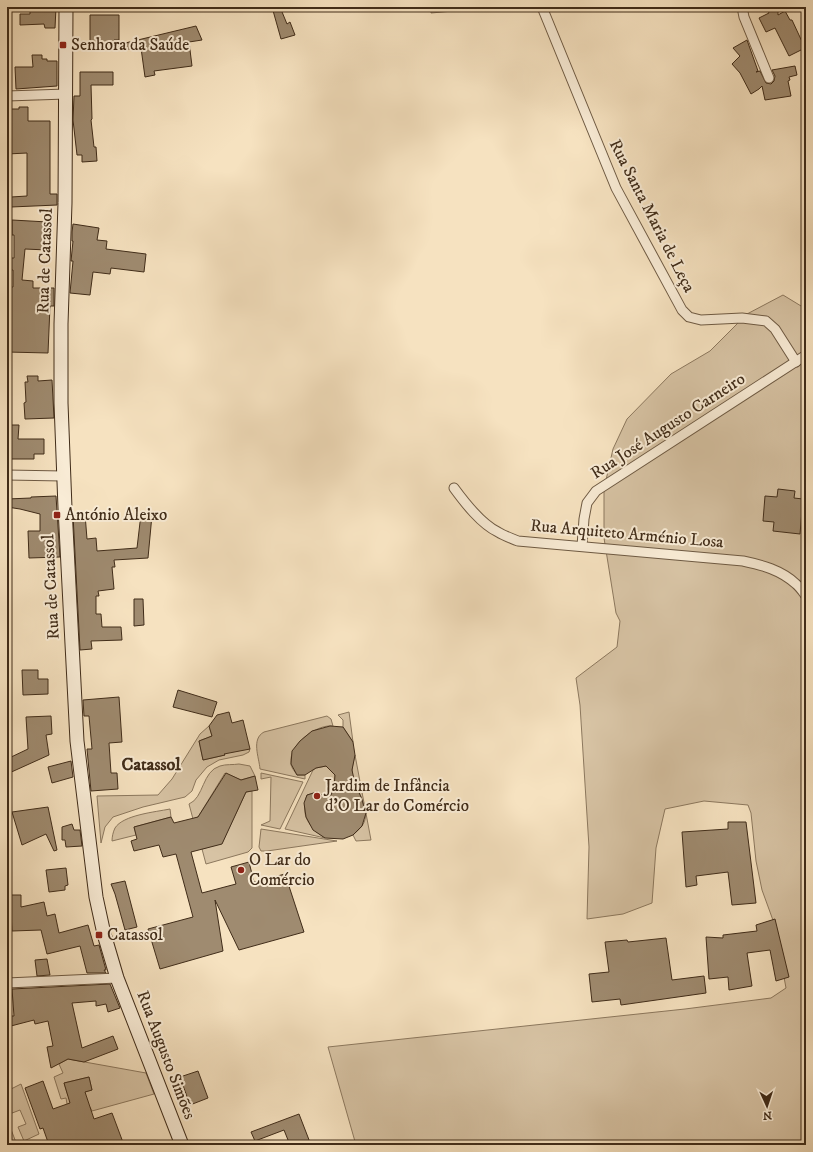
<svg xmlns="http://www.w3.org/2000/svg" width="813" height="1152" font-family="'IM FELL DW Pica',serif">
  <style>
    .green { fill: #d7c3a4; stroke: #8c785e; fill-rule: evenodd }
    .water { fill: #b8a487; stroke: #88745b }
    .building { fill: #9f8b70; stroke: #402c19 }
    .lines { fill: none; stroke-linecap: round; stroke-linejoin: round }
    .minor-casing { stroke: #6e5a43; stroke-width: 11 }
    .secondary-casing { stroke: #402c19; stroke-width: 15 }
    .minor { stroke: #f9ecd6; stroke-width: 9 }
    .secondary { stroke: #f9ecd6; stroke-width: 13 }
    .poi-dot { fill: #8f2418; stroke: #f9ecd6; stroke-width: 1.5 }
    .labels { text-anchor: middle; dominant-baseline: central; stroke-width: 4; stroke-linejoin: round; paint-order: stroke }
    .poi-label { font-size: 17px; fill: #402c19; stroke: #f9ecd6; text-anchor: start }
    .street-label { font-size: 17px; fill: #402c19; stroke: #f9ecd6 }
    .neighbourhood-label { font-size: 18px; font-weight: bold; fill: #402c19; stroke: #f9ecd6 }
  </style>
  <rect width="100%" height="100%" fill="#f6e2c0"/>
  <filter id="stains"><feTurbulence type="fractalNoise" baseFrequency=".005" numOctaves="4"/><feColorMatrix values="0 0 0 0 .2 0 0 0 0 .09 0 0 0 0 .02 0 0 0 .5 -.17"/></filter>
  <radialGradient id="worn" r=".72"><stop offset=".6" stop-color="#630" stop-opacity="0"/><stop offset="1" stop-color="#630" stop-opacity=".3"/></radialGradient>
  <!-- green -->
  <g class="green">
    <path d="M783,295l23,14v836h-450l-28,-98 357,-38 86,-11 15,-10 -12,-65 -12,-33 -6,-29 -5,-48 -3,-8 -44,-4 -39,8 -9,39 -4,55 -29,11 -36,5 2,-72 -9,-142 -4,-27 41,-31 3,-26 -4,-8 -12,-75v-49l9,-40 14,-30 44,-45 39,-23 37,-37z"/>
    <path d="M349,712l4,30 -10,-15v-7l-5,-5z"/>
    <path d="M327,716l4,3 2,7c-17,-2 -45,19 -42,38 0,3 4,8 6,11h8v4l-45,-10c-1,-12 -9,-30 4,-37z"/>
    <path d="M209,726l3,10 -13,5 4,19 22,-5 -1,-4 26,-2 -1,3 -6,3 -24,5 -12,7 -11,13 -4,11 -7,6 -42,10 -30,10 -8,10 -4,16 -4,-47 61,-1 14,-16 28,-45z"/>
    <path d="M355,755l16,85 -15,1 -3,-6c3,-3 6,-5 9,-9 12,-17 -9,-37 -10,-55 0,-5 2,-11 3,-16z"/>
    <path d="M239,764l11,2 5,10 -14,4 -16,-7 -27,44 -5,2 -4,-15c15,-6 13,-33 31,-38 6,-2 13,-1 19,-2z"/>
    <path d="M326,766l9,9 -1,13 -3,7 -7,1 -7,-4 -10,3c-7,21 2,32 18,43l-40,-9 28,-59 3,-2z"/>
    <path d="M261,773l42,9 -23,47 -19,-4 9,-4 1,-44 -10,2z"/>
    <path d="M252,791v57l-4,4 -42,12 -4,-15 20,-6 24,-51z"/>
    <path d="M170,809l1,8 -37,10 2,8 -24,6c0,-4 1,-9 3,-13 8,-13 40,-16 55,-19z"/>
    <path d="M261,829l76,12 -70,10h-6l-2,-4z"/>
    <path d="M68,1059l78,14 8,21 -62,17 -2,-4 -2,1 -21,-4 -1,-6 -5,1 -7,-22 9,-4 -4,-9zM89,1077l3,13 -24,6 -4,-13z"/>
    <path d="M21,1084l18,50 -15,7 -6,-14 8,-3 -6,-14 -13,5v-24z"/>
    <path d="M7,1119l10,26h-10z"/>
  </g>
  <!-- water -->
  <path class="water" d="M431,7h22v4l-22,2z"/>
  <!-- building -->
  <g class="building">
    <path d="M30,7h26l-1,21h-10l-1,-4 -24,1v-11h10z"/>
    <path d="M272,7h8l7,17 3,-2 5,13 -14,4z"/>
    <path d="M766,7h12v8l7,-4 5,9h2l13,28 -16,8 -14,-28 -9,4 -7,-14 10,-5z"/>
    <path d="M90,15h29v25h-5v8h-24z"/>
    <path d="M196,26l6,14 -13,2 3,24 -38,5 1,4 -10,2 -4,-29 -23,2 -1,-5z"/>
    <path d="M747,40l11,31 -2,1 4,-1 6,12 5,1 3,-3 1,-5 -3,-6 23,-4 2,9 -8,2 1,3 -2,1 3,15 -26,4 -3,-14 -3,3 -8,5 -11,-21 -8,-9 8,-8 -7,-8z"/>
    <path d="M32,55h10v4h5v2h10v25l-41,3 -1,-22h18z"/>
    <path d="M80,72h33v13h-22l1,34 -1,1 3,27h2l1,14 -15,1v-7h-5l-4,-35 1,-24h6z"/>
    <path d="M19,107h9v14h22v73h7v11l-46,2v-10l16,-1v-43l-20,1v-45h12z"/>
    <path d="M12,220l36,2 -1,28 -22,-1 -3,31 11,1v7h21v18h-4l-2,47 -41,-1v-65h6v-17h-6v-12h7v-23h-2z"/>
    <path d="M73,224l26,4 -2,12 10,1 -1,8 40,5 -2,18 -33,-4 -1,6 -17,-2 -3,23 -20,-2 3,-32h-2l2,-20h-1v-9z"/>
    <path d="M27,376h11v5l14,-1 2,38 -29,1 -1,-16 2,-1 -1,-20h3z"/>
    <path d="M7,425h12l-1,14h26v15h-10v5h-25v-16h-2z"/>
    <path d="M778,489l17,2 -1,7 9,1 -3,35 -27,-3 1,-9 -11,-1 2,-25 12,1z"/>
    <path d="M56,496l4,61 -31,1 -1,-27h12v-17l-20,-5 -13,-2v-8l24,-1v-1z"/>
    <path d="M85,514l2,25 9,-1 1,13 40,-3 4,-34 11,1 -4,43 -34,2 1,7h-3l2,22 -16,2 1,5h-3v18h5l1,13h19l1,13 -31,1 1,8 -12,1 -7,-135z"/>
    <path d="M134,599h9l1,26 -10,1z"/>
    <path d="M22,670h16v9h10v15l-25,1z"/>
    <path d="M178,690l39,12 -5,15 -39,-10z"/>
    <path d="M119,697l3,45 -13,1 2,30h6l1,16 -27,2 -4,-42h5l-3,-33h-5l-1,-16z"/>
    <path d="M229,712l3,11 11,-3 7,29 -26,5 1,1 -22,5 -4,-19 13,-5 -3,-10 8,-11z"/>
    <path d="M51,716l1,18 -6,1 3,20 -42,19v-15l21,-10 -2,-32z"/>
    <path d="M330,726l13,1 10,15 2,13 -3,15 3,14 6,13 5,16 -4,13 -9,9 -10,4 -18,-1 -12,-8 -7,-13 -2,-14 3,-8 10,-3 7,4 7,-1 3,-7 1,-13 -9,-9 -10,2 -11,7h-8l-6,-11 1,-13 8,-10 12,-10z"/>
    <path d="M71,761l2,16 -21,6 -4,-16z"/>
    <path d="M226,773l15,7 14,-4 3,14 -12,2 -24,52 -31,8 11,41 34,-9 -5,-17 18,-5 5,20 31,-8 19,58 -65,18 -24,-50 8,51 -63,18 -12,-40 45,-12 -17,-63 -13,3 -4,-12 -25,6 -3,-10 6,-2 -3,-12 37,-10 3,6 24,-6z"/>
    <path d="M48,807l9,43 -3,1 -8,-17 -24,11 -10,-33z"/>
    <path d="M728,822h18l10,81 -24,2 -4,-33 -32,4 1,9 -11,2 -4,-55 46,-3z"/>
    <path d="M72,824l2,6h6l2,16 -16,1 -1,-7h-3v-13z"/>
    <path d="M66,868l2,17 -3,1v4l-16,2 -3,-22z"/>
    <path d="M125,881l12,46 -12,3 -10,-36 -4,-10z"/>
    <path d="M10,895h11v12l23,-5 3,14 8,-2 4,19 29,-8 6,21 5,-1 7,25h-2l2,3h-19l-7,-27 -33,8 -6,-24 -29,1z"/>
    <path d="M775,919l14,58 -13,4 -6,-31 -23,3 5,33 -23,4 -1,-13 -19,2 -3,-42 17,1v-3l34,-4 -1,-6z"/>
    <path d="M666,938l6,42 32,-4 2,17 -85,12 -1,-6 -28,3 -3,-28 20,-2 -4,-30 22,-2 1,2z"/>
    <path d="M47,959l3,16 -13,1 -2,-16z"/>
    <path d="M110,984l10,24 -12,4 -2,-8 -10,2v-5l-24,2 10,45 31,-12 5,13 -34,13 -16,-3 -17,9 -4,-21 6,-1 -5,-25 -13,3 -1,-4 -27,7v-11h7l-2,-27z"/>
    <path d="M198,1071l10,27 -18,7 -10,-28z"/>
    <path d="M89,1077l3,13 -7,2 9,27 18,-6 12,32h-75l-6,-17 -3,1 -15,-41 18,-7 10,28 17,-6 -6,-20z"/>
    <path d="M299,1114l12,31h-21l-6,-15 -29,11 -4,-9z"/>
  </g>
  <g class="lines">
    <defs>
      <g id="minor">
        <path d="M542,7l74,181 66,122 7,7 12,3 41,-2 24,3 9,8 21,33"/>
        <path d="M742,7l2,10 25,61"/>
        <path d="M7,96l59,-2"/>
        <path d="M7,475l56,1"/>
        <path d="M454,488c11,15 27,36 44,44 6,4 13,6 20,9l225,20c19,4 38,9 53,23 4,3 7,8 10,12"/>
        <path d="M582,546l2,-27 3,-16 9,-12 210,-136"/>
        <path d="M7,983l110,-5"/>
      </g>
      <path id="secondary" d="M66,7l-1,196 -4,121v79l4,105 12,233 19,156 8,37 13,44 65,167"/>
    </defs>
    <!-- minor casing -->
    <use href="#minor" class="minor-casing"/>
    <!-- secondary casing -->
    <use href="#secondary" class="secondary-casing"/>
    <!-- minor -->
    <use href="#minor" class="minor"/>
    <!-- secondary -->
    <use href="#secondary" class="secondary"/>
  </g>
  <!-- markers -->
  <g class="poi-dot">
    <rect x="59" y="41" width="8" height="8" rx="2"/>
    <rect x="53" y="511" width="8" height="8" rx="2"/>
    <circle cx="317" cy="796" r="4"/>
    <circle cx="241" cy="870" r="4"/>
    <rect x="95" y="931" width="8" height="8" rx="2"/>
  </g>
  <g class="labels">
    <!-- poi labels -->
    <g class="poi-label">
      <text x="71" y="45">Senhora da Saúde</text>
      <text x="65" y="515">António Aleixo</text>
      <text x="325" y="786">Jardim de Infância<tspan x="325" dy="20">d'O Lar do Comércio</tspan></text>
      <text x="249" y="860">O Lar do<tspan x="249" dy="20">Comércio</tspan></text>
      <text x="107" y="935">Catassol</text>
    </g>
    <!-- street labels -->
    <g class="street-label">
      <text transform="translate(652 216) rotate(63)">Rua Santa Maria de Leça</text>
      <text transform="translate(45 261) rotate(-88)">Rua de Catassol</text>
      <text transform="translate(668 426) rotate(-33)">Rua José Augusto Carneiro</text>
      <text transform="translate(627 534) rotate(5)">Rua Arquiteto Arménio Losa</text>
      <text transform="translate(51 587) rotate(-93)">Rua de Catassol</text>
      <text transform="translate(166 1055) rotate(69)">Rua Augusto Simões</text>
    </g>
    <!-- neighbourhood labels -->
    <g class="neighbourhood-label">
      <text x="151" y="765">Catassol</text>
    </g>
  </g>
  <!-- margin -->
  <rect width="813" height="1152" fill="none" stroke="#f6e2c0" stroke-width="24"/>
  <rect x="8" y="8" width="797" height="1136" fill="none" stroke="#402c19" stroke-width="2"/>
  <rect x="12" y="12" width="789" height="1128" fill="none" stroke="#402c19"/>
  <!-- north arrow -->
  <g transform="translate(767 1106) rotate(177)" stroke="#f9ecd6" stroke-width="3" paint-order="stroke">
  <path d="M0-3L7 15L0 10L-7 15Z" fill="#402c19"/>
  <text y="-6" font-size="11" font-weight="bold" text-anchor="middle" fill="#402c19">N</text>
  </g>
  <rect width="100%" height="100%" filter="url(#stains)"/>
  <rect width="100%" height="100%" fill="url(#worn)"/>
</svg>
